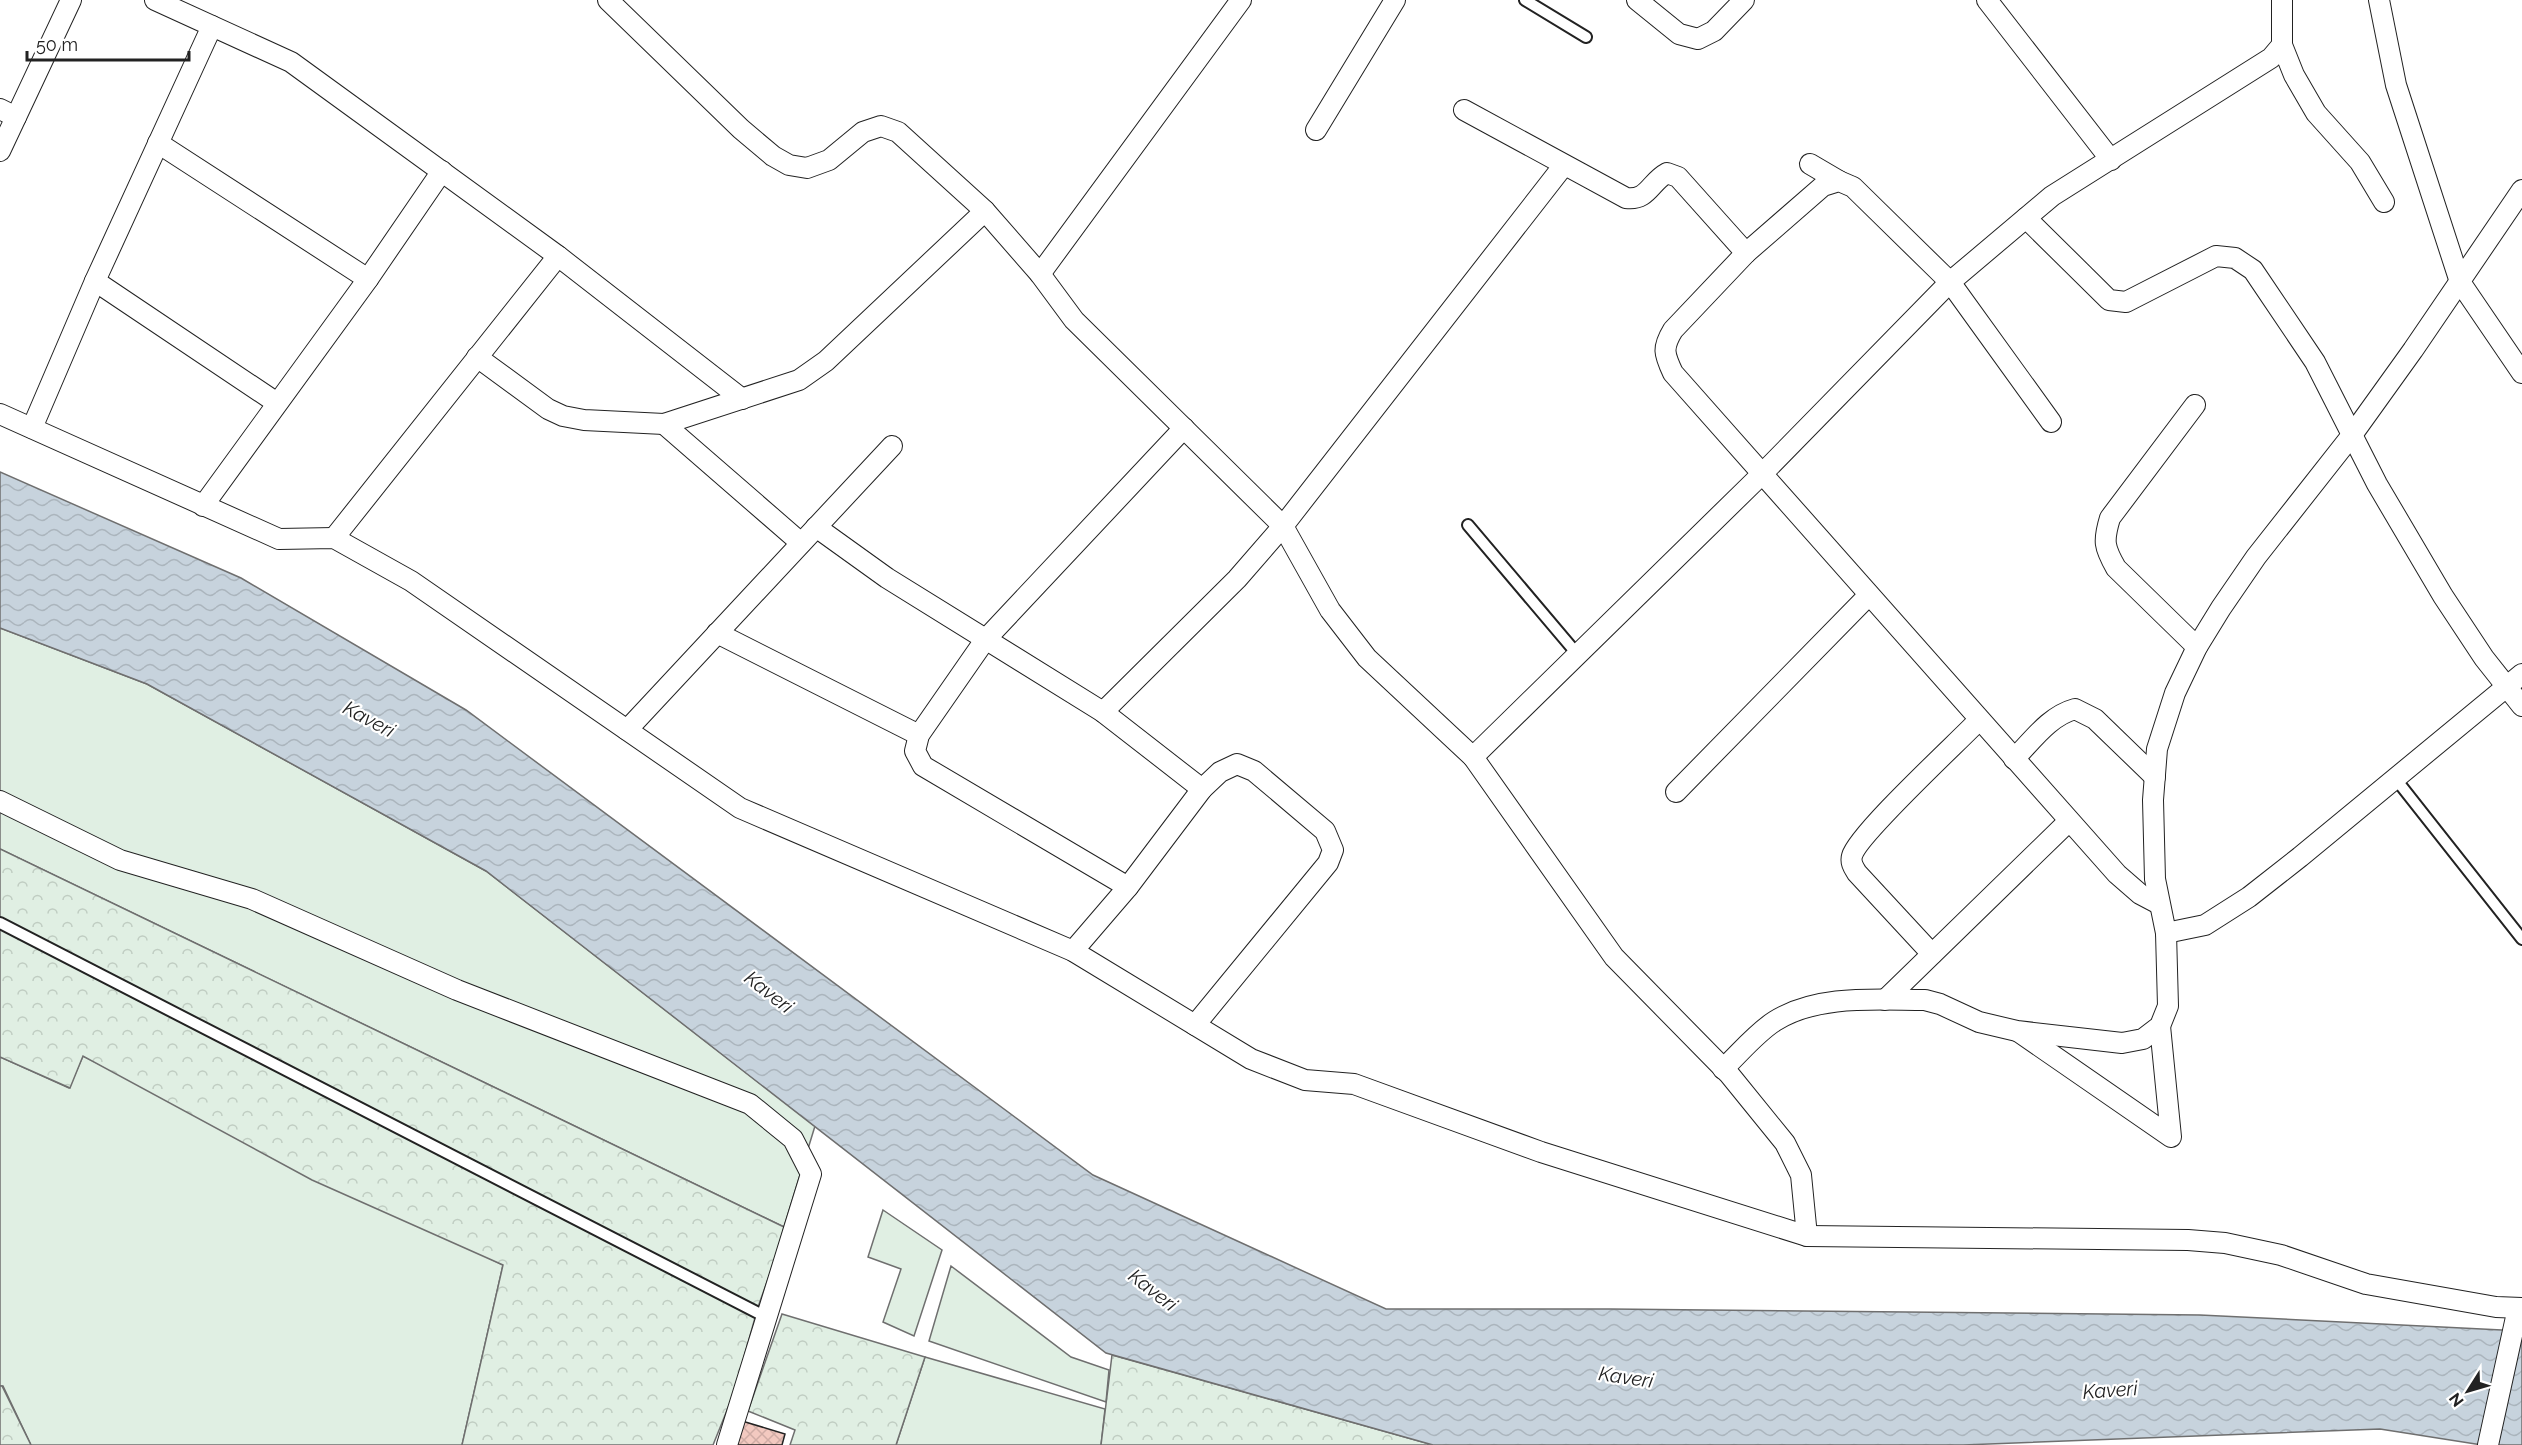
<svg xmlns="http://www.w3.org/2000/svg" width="2522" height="1445" font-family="Raleway,sans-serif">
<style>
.green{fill:#e0efe3;stroke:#6f6f6f;stroke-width:1.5}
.forest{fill:url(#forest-crowns);stroke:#6f6f6f;stroke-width:1.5}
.water{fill:url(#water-waves);stroke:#6f6f6f;stroke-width:1.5}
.building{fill:url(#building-cross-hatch);stroke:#222;stroke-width:1.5}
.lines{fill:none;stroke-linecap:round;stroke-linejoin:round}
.service-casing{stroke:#222;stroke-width:14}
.minor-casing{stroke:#222;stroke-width:22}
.service{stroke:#fff;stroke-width:10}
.minor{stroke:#fff;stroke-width:20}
.labels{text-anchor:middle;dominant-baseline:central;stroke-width:4.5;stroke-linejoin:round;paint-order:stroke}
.water-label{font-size:20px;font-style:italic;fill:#222;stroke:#fff}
</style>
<defs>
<pattern id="forest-crowns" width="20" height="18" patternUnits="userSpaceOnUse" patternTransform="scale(1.5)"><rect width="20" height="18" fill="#e0efe3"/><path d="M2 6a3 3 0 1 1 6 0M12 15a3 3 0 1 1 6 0" fill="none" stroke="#c0cdc2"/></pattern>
<pattern id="water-waves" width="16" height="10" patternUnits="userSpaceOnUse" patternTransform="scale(1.5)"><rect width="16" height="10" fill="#c7d3dd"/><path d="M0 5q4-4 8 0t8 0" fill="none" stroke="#abb5bd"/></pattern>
<pattern id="building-cross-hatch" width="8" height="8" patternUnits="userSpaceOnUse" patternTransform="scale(1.5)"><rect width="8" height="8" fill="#f3c9c0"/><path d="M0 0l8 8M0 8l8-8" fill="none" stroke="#d0aca5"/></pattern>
</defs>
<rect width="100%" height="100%" fill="#fff"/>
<!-- green -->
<g class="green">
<path d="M0 628 147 684 486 871 815 1126 784 1227 0 849Z"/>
<path d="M83 1056 503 1265 462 1445H31L3 1386H0V1057L69 1088Z"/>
<path d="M883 1210 942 1250 914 1336 883 1322 901 1269 868 1257Z"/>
<path d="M951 1266 1071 1357 1109 1370 1106 1402 929 1341Z"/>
<path d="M925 1357 1105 1409 1101 1445H896Z"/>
</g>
<!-- forest -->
<g class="forest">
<path d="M0 849 784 1227 777 1254 758 1307 734 1393 713 1445H462L503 1265 312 1180 83 1056 70 1088 0 1057Z"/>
<path d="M782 1314 925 1357 896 1445H790L795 1430 748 1411Z"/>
<path d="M1112 1355 1433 1445H1101Z"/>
<path d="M0 1386H2L31 1445H0Z"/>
</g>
<!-- water -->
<path class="water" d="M0 472 241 578 466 710 1093 1175 1386 1309H1610L2200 1315 2522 1331V1445H2482L2380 1429 1963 1445H1433L1106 1353 486 871 147 684 0 628Z"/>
<!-- building -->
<path class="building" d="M742 1421 785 1434 782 1445H734Z"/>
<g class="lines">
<!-- service casing -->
<g class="service-casing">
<g id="service">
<path d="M1525 0 1586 37"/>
<path d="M1468 525 1578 655"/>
<path d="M2395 778 2522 939"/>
<path d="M0 923 766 1317"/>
</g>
</g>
<!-- minor casing -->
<g class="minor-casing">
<g id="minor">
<path d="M155 0 291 62 558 256 742 399"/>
<path d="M608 0 741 129 773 156 789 165 807 168 829 160 863 132 881 126 898 132 985 211 1040 274 1074 320 1283 526 1330 610 1367 658 1473 757 1762 474 1950 282 2052 196 2271 58 2282 45V0"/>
<path d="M1637 0 1679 34 1698 39 1714 31 1744 0"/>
<path d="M1987 0 2111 160"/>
<path d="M2379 0 2396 85 2460 282 2522 373"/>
<path d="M212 26 95 281 277 403"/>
<path d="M2282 45 2294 75 2316 113 2360 162 2384 202"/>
<path d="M0 109 16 117"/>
<path d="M1464 110 1626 198C1648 201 1650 182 1667 173L1678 177 1746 253"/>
<path d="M1316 130 1395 0"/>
<path d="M158 143 368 279 442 171"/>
<path d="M0 151 71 0"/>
<path d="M1810 164 1839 181"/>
<path d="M2026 218 2109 300 2126 302 2216 256 2235 258 2253 270 2315 362 2377 484 2443 596 2484 658 2522 706"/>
<path d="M1040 274 1241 0"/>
<path d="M477 357 548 409 563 416 584 420 664 424 799 380 826 361 985 211"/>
<path d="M2195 405 2110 518C2103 541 2104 547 2116 568L2197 647"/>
<path d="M0 414 279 539 334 538 411 581 740 808 1073 951 1251 1059 1305 1080 1354 1084 1541 1152 1807 1236 1801 1175 1785 1143 1729 1074 1614 957 1473 757"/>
<path d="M2051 422 1950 282 1853 187 1839 181 1823 186 1746 253 1673 330C1662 348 1664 354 1673 373L2117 874 2140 894 2159 904"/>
<path d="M664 424 801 543"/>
<path d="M32 428 95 281"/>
<path d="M203 506 368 279"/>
<path d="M816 527 887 578 1103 712 1202 789"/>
<path d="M334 538 558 256"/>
<path d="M717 633 919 735"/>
<path d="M1103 712 1237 579 1283 526 1564 165"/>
<path d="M627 730 892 446"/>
<path d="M2014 759C2032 741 2049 716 2075 709L2095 719 2155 777"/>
<path d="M1676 792 1869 595"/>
<path d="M0 801 120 860 252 899 457 990 750 1104 793 1139 811 1174 727 1445"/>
<path d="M1128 887 923 766 915 751 919 735 985 640 1184 428"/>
<path d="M2166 933 2205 925 2249 897 2300 857 2522 674"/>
<path d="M1073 951 1128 887 1202 789 1220 772 1237 764 1254 771 1325 831 1333 850 1328 863 1195 1025"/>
<path d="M1932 954 1857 873C1854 868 1850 863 1852 856 1857 835 1958 742 1979 720"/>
<path d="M1885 1000 2069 821"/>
<path d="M2019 1032 2171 1137 2160 1026"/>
<path d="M1723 1069C1740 1053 1756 1033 1775 1021 1818 994 1877 1000 1925 1000L1940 1004 1979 1022 2017 1031 2122 1043 2143 1039 2160 1026 2168 1006 2166 933 2155 879 2153 800 2157 749 2175 693 2197 647 2221 608 2256 557 2352 435 2413 350 2522 190"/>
<path d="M1807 1236 2188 1240 2225 1243 2281 1255 2366 1284 2496 1307 2522 1308"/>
<path d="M2488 1445 2518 1308"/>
</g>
</g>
<!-- service -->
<use href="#service" class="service"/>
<!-- minor -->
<use href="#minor" class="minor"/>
</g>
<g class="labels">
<!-- water labels -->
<g class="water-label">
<text transform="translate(369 719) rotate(28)">Kaveri</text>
<text transform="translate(769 992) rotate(38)">Kaveri</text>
<text transform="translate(1153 1290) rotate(38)">Kaveri</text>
<text transform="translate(1626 1377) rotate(8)">Kaveri</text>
<text transform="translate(2110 1390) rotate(-4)">Kaveri</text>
</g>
</g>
<!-- north arrow -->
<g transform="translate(2468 1391) rotate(233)" stroke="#ffffff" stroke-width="4.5" paint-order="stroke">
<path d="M0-4.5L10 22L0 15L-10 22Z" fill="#222222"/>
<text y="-9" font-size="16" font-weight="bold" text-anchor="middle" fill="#222222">N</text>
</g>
<!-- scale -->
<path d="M27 51v9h162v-9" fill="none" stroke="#222222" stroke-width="3"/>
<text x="36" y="51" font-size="18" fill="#222222" stroke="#ffffff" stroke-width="4.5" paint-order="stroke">50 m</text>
</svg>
